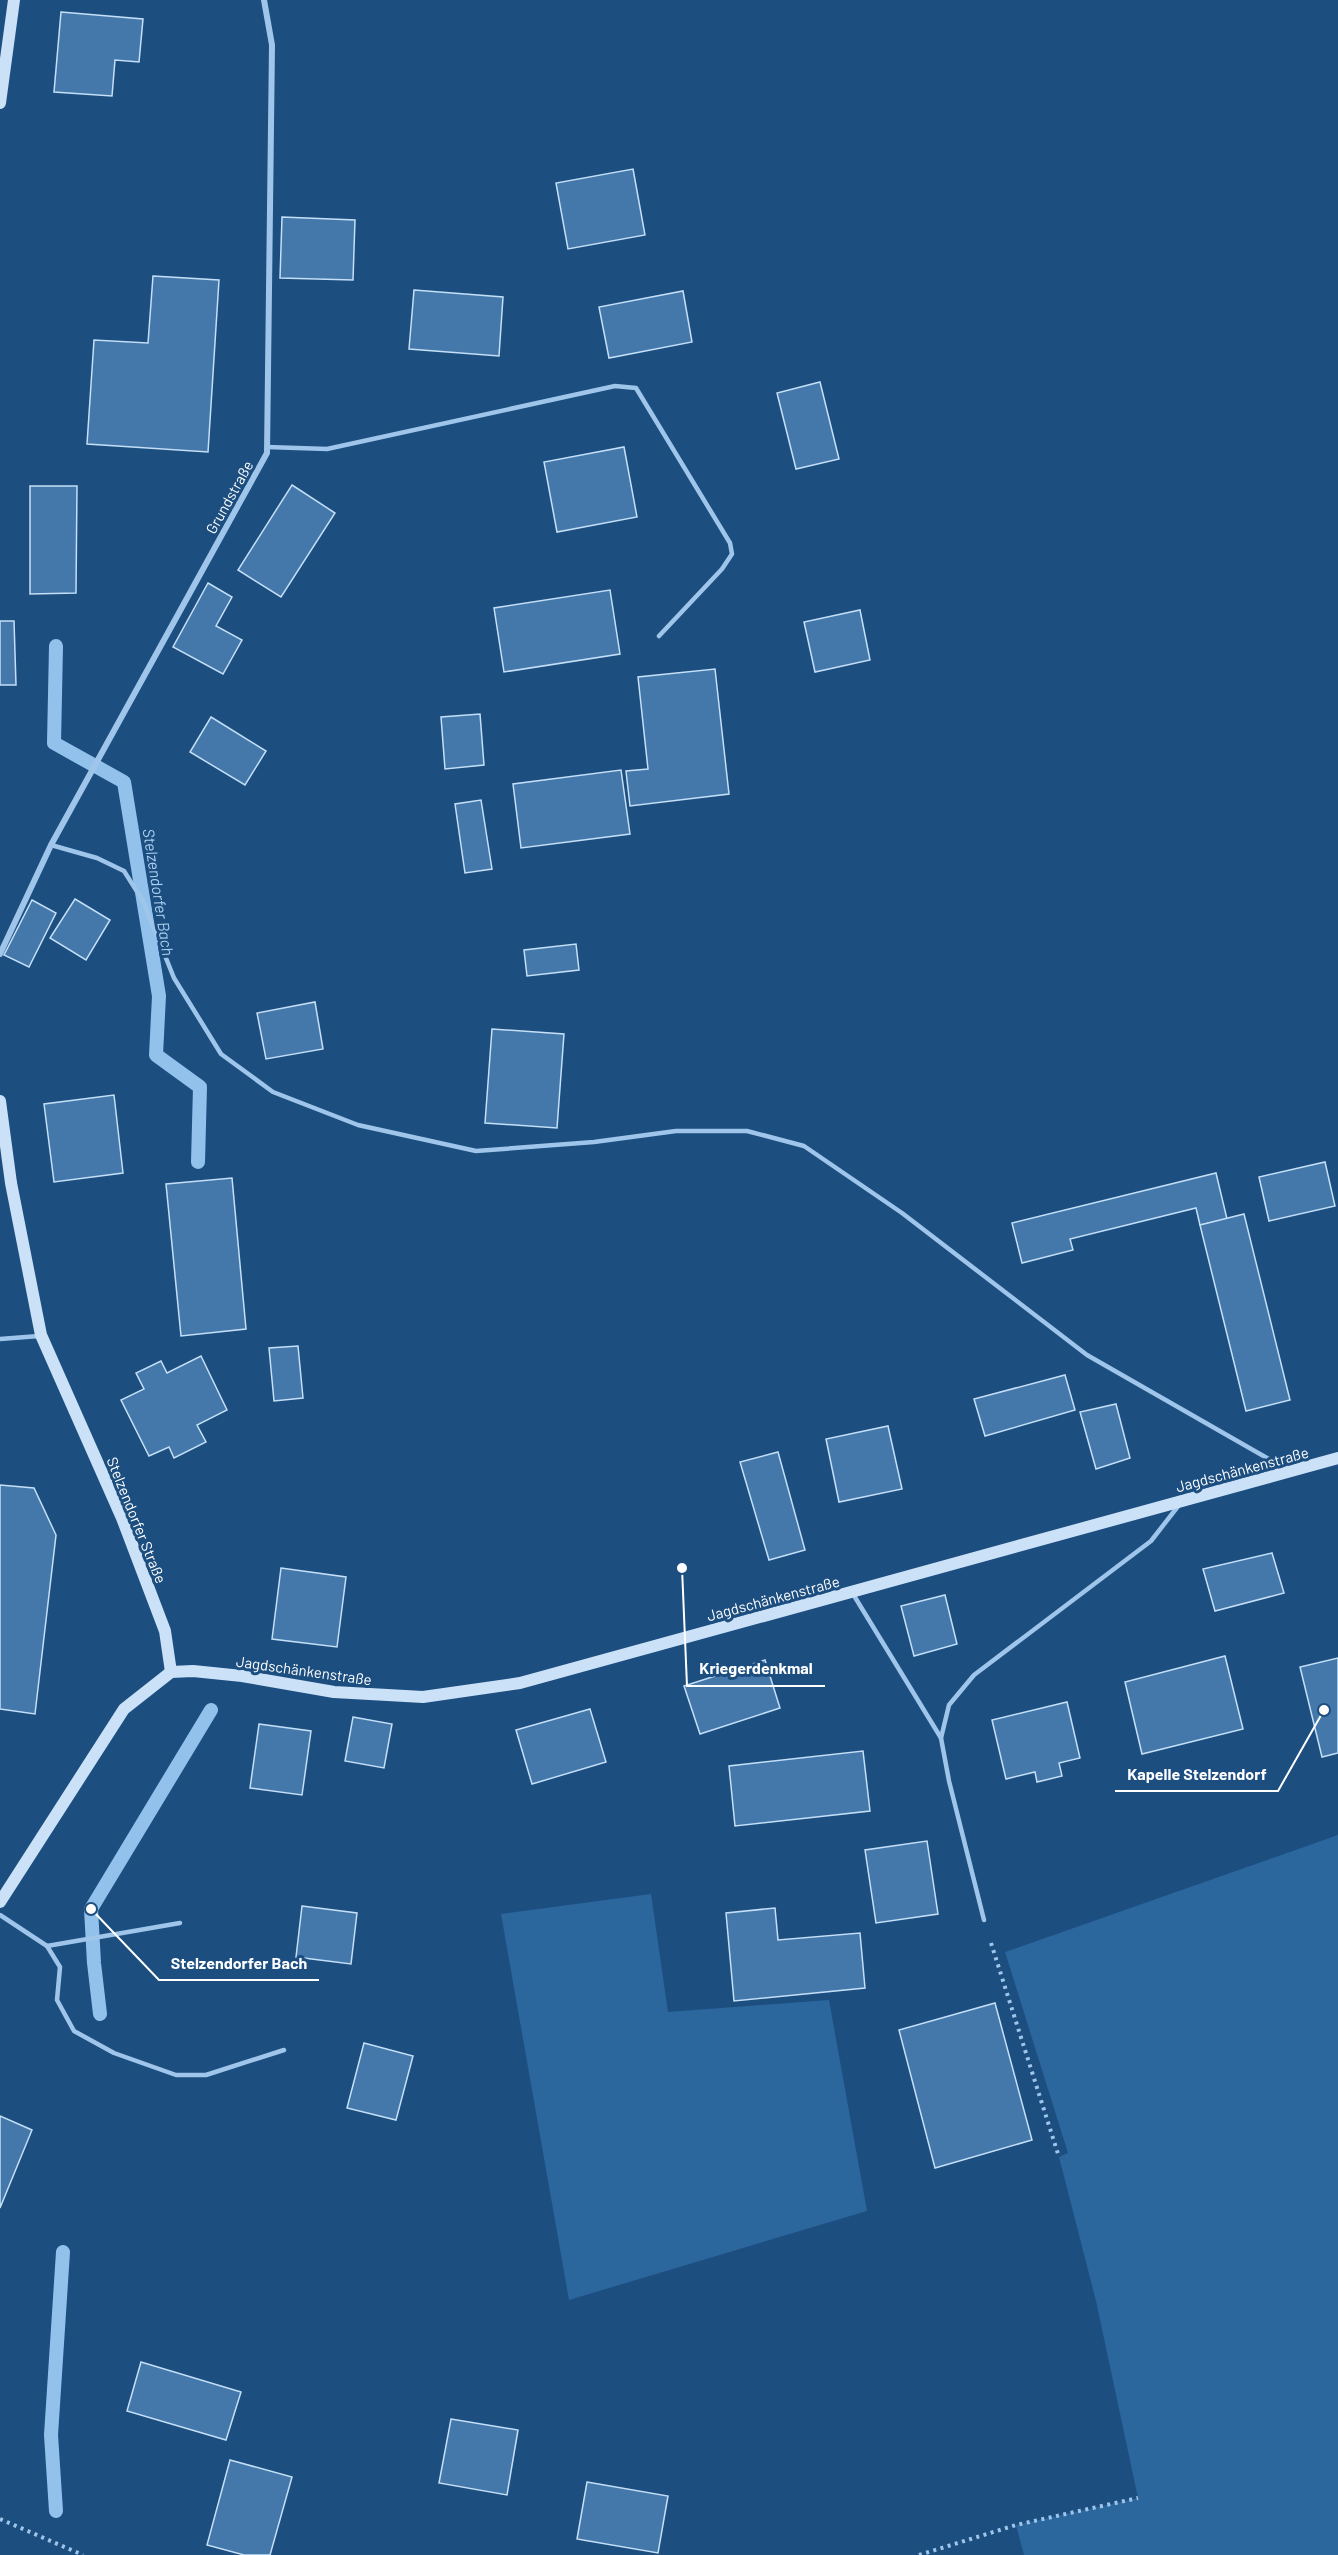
<svg xmlns="http://www.w3.org/2000/svg" width="1338" height="2555" font-family="Barlow,sans-serif">
<style>
.green{fill:#2b669d}
.lines{fill:none;stroke-linecap:round;stroke-linejoin:round}
.stream{stroke:#92c2ec;stroke-width:14}
.building{fill:#4478aa;stroke:#c4dff7;stroke-width:1.5}
.path{stroke:#9fc6ea;stroke-width:4;stroke-dasharray:3 4.5;stroke-linecap:butt}
.lane{stroke:#9fc6ea;stroke-width:4.5}
.street{stroke:#9fc6ea;stroke-width:6}
.secondary{stroke:#cbe1f7;stroke-width:12}
.labels{text-anchor:middle;dominant-baseline:central;stroke-width:6;stroke-linejoin:round;paint-order:stroke}
.street-label{font-size:15px;fill:#fff;stroke:#1c4e80}
.water-label{font-size:16px;font-style:italic;fill:#abd0f1;stroke:#1c4e80}
.leader{fill:none;stroke:#fff;stroke-width:2}
.callout-dot{fill:#fff;stroke:#1c4e80;stroke-width:2}
.callout-label{font-size:16px;text-anchor:middle;font-weight:bold;fill:#fff;stroke:#1c4e80;stroke-width:6;stroke-linejoin:round;paint-order:stroke}
</style>
<rect width="100%" height="100%" fill="#1c4e80"/>
<!-- green -->
<g class="green">
<path d="M1338 1835V2555H1024L1016 2525 1138 2498 1096 2301 1059 2157 1068 2153 1005 1952Z"/>
<path d="M651 1894 668 2012 829 2000 867 2211 569 2300 501 1914Z"/>
</g>
<g class="lines">
<!-- stream -->
<g class="stream">
<path d="M56 646 54 743 124 782 159 996 156 1055 200 1087 198 1162"/>
<path d="M100 2014 94 1963 91 1909 211 1710"/>
<path d="M56 2511 51 2435 63 2252"/>
</g>
</g>
<!-- building -->
<g class="building">
<path d="M61 12 143 19 139 62 115 60 112 96 54 92Z"/>
<path d="M633 169 645 235 568 249 556 183Z"/>
<path d="M282 217 355 220 353 280 280 278Z"/>
<path d="M153 276 219 280 208 452 87 444 94 340 148 343Z"/>
<path d="M414 290 503 297 499 356 409 349Z"/>
<path d="M683 291 692 342 609 358 599 307Z"/>
<path d="M820 382 839 459 796 469 777 393Z"/>
<path d="M624 447 637 517 557 532 544 462Z"/>
<path d="M292 485 335 513 281 597 238 570Z"/>
<path d="M30 486H77L76 593 30 594Z"/>
<path d="M208 583 232 597 216 626 242 640 223 674 173 647Z"/>
<path d="M610 590 620 654 504 672 494 608Z"/>
<path d="M860 610 870 660 815 672 804 622Z"/>
<path d="M0 621H14L16 685H0Z"/>
<path d="M715 669 729 794 630 806 626 771 648 769 638 677Z"/>
<path d="M480 714 484 765 445 769 441 717Z"/>
<path d="M211 717 266 751 245 785 190 752Z"/>
<path d="M621 770 630 834 521 848 513 784Z"/>
<path d="M481 800 492 869 465 873 455 804Z"/>
<path d="M75 899 110 920 86 960 50 938Z"/>
<path d="M32 900 56 913 29 967 4 955Z"/>
<path d="M576 944 579 970 527 976 524 950Z"/>
<path d="M315 1002 323 1049 266 1059 257 1013Z"/>
<path d="M492 1029 564 1034 557 1128 485 1123Z"/>
<path d="M114 1095 123 1173 54 1182 44 1104Z"/>
<path d="M1325 1162 1335 1206 1269 1221 1259 1177Z"/>
<path d="M1216 1173 1227 1219 1200 1225 1196 1208 1070 1239 1073 1250 1022 1263 1012 1223Z"/>
<path d="M232 1178 246 1329 181 1336 166 1184Z"/>
<path d="M1244 1214 1290 1400 1246 1411 1200 1225Z"/>
<path d="M298 1346 303 1398 274 1401 269 1348Z"/>
<path d="M201 1356 227 1410 197 1425 206 1442 174 1458 169 1447 149 1456 121 1400 144 1389 136 1373 161 1361 167 1373Z"/>
<path d="M1065 1375 1075 1410 985 1436 974 1399Z"/>
<path d="M1116 1404 1130 1458 1096 1469 1080 1412Z"/>
<path d="M888 1426 902 1489 839 1502 826 1439Z"/>
<path d="M778 1452 805 1550 769 1560 740 1462Z"/>
<path d="M0 1485 34 1488 56 1535 35 1714 0 1709Z"/>
<path d="M1272 1553 1284 1593 1215 1611 1203 1569Z"/>
<path d="M281 1568 346 1577 337 1647 272 1639Z"/>
<path d="M945 1595 957 1644 914 1656 901 1606Z"/>
<path d="M1225 1656 1243 1729 1142 1754 1125 1682Z"/>
<path d="M1338 1658V1753L1322 1757 1300 1667Z"/>
<path d="M765 1660 780 1708 700 1734 684 1686Z"/>
<path d="M1067 1702 1080 1758 1059 1763 1062 1776 1037 1782 1035 1772 1006 1779 992 1720Z"/>
<path d="M590 1709 606 1762 532 1784 516 1730Z"/>
<path d="M353 1717 392 1724 384 1768 345 1761Z"/>
<path d="M259 1724 311 1731 302 1795 250 1788Z"/>
<path d="M863 1751 870 1811 735 1826 729 1766Z"/>
<path d="M927 1841 938 1914 876 1923 865 1850Z"/>
<path d="M302 1906 357 1913 351 1964 296 1957Z"/>
<path d="M775 1908 778 1940 860 1933 865 1988 734 2001 726 1913Z"/>
<path d="M995 2003 1032 2140 935 2168 899 2030Z"/>
<path d="M364 2043 413 2056 396 2120 347 2108Z"/>
<path d="M0 2116 32 2130 0 2208Z"/>
<path d="M141 2362 241 2392 226 2440 127 2411Z"/>
<path d="M451 2419 518 2430 507 2495 439 2483Z"/>
<path d="M230 2460 292 2477 270 2555H244L207 2545Z"/>
<path d="M587 2482 668 2496 658 2553 577 2539Z"/>
</g>
<g class="lines">
<!-- path -->
<g class="path">
<path d="M991 1943 1059 2157"/>
<path d="M0 2519 83 2555"/>
<path d="M919 2555 1016 2525 1138 2498"/>
</g>
<!-- lane -->
<g class="lane">
<path d="M267 447 327 449 615 386 636 388 730 543 732 554 722 569 659 636"/>
<path d="M51 845 97 858 124 871 143 901 174 978 221 1054 273 1092 358 1125 476 1151 594 1142 676 1131H747L804 1146 902 1213 1087 1355 1288 1470"/>
<path d="M0 1339 39 1336"/>
<path d="M853 1594 941 1738"/>
<path d="M0 1915 47 1946 60 1967 57 2000 74 2031 114 2053 176 2075H206L284 2050"/>
<path d="M984 1920 949 1781 941 1738 949 1705 974 1675 1151 1541 1179 1505"/>
<path d="M47 1946 180 1923"/>
</g>
<!-- street -->
<path class="street" d="M0 954 51 845 267 453 272 45 264 0"/>
<!-- secondary -->
<g class="secondary">
<path d="M0 103 14 0"/>
<path d="M0 1101 11 1183 41 1335 122 1518 165 1631 171 1672"/>
<path d="M171 1672 193 1671 242 1676 334 1692 423 1697 520 1683 1338 1458"/>
<path d="M0 1902 124 1709 171 1672"/>
</g>
</g>
<g class="labels">
<!-- street labels -->
<g class="street-label">
<text transform="translate(229 497) rotate(-61)">Grundstraße</text>
<text transform="translate(1242 1469) rotate(-15)">Jagdschänkenstraße</text>
<text transform="translate(137 1520) rotate(68)">Stelzendorfer Straße</text>
<text transform="translate(773 1598) rotate(-15)">Jagdschänkenstraße</text>
<text transform="translate(304 1670) rotate(8)">Jagdschänkenstraße</text>
</g>
<!-- water labels -->
<g class="water-label">
<text transform="translate(159 892) rotate(81)">Stelzendorfer Bach</text>
</g>
</g>
<!-- callouts -->
<path class="leader" d="M682 1568L687 1686H825M1324 1710L1278 1791H1115M91 1909L159 1980H319"/>
<g class="callout-dot">
<circle cx="682" cy="1568" r="6"/>
<circle cx="1324" cy="1710" r="6"/>
<circle cx="91" cy="1909" r="6"/>
</g>
<g class="callout-label">
<text x="756" y="1674">Kriegerdenkmal</text>
<text x="1197" y="1780">Kapelle Stelzendorf</text>
<text x="239" y="1969">Stelzendorfer Bach</text>
</g>
</svg>
